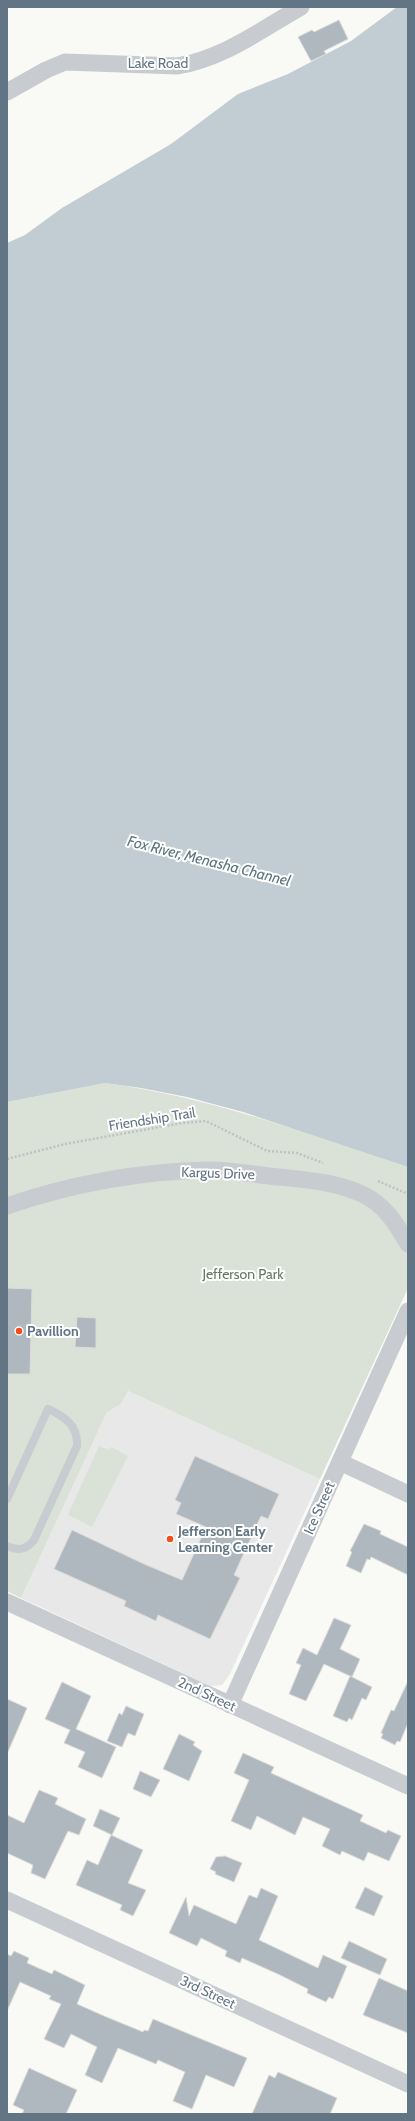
<svg xmlns="http://www.w3.org/2000/svg" width="415" height="2121" font-family="Cabin,sans-serif">
<style>
.built{fill:#e7e8e7}
.green{fill:#dae1d6}
.water{fill:#c1cdd2}
.building{fill:#afb8be;stroke:#dbdbd8}
.lines{fill:none;stroke-linecap:round;stroke-linejoin:round}
.path{stroke:#bfc2c4;stroke-width:2.5;stroke-dasharray:2 2;stroke-linecap:butt}
.service{stroke:#c8ccd0;stroke-width:8}
.minor{stroke:#c8ccd0;stroke-width:17}
.poi-dot{fill:#f44c1b;stroke:#fff;stroke-width:1.5}
.labels{text-anchor:middle;dominant-baseline:central;stroke-width:4;stroke-linejoin:round;paint-order:stroke}
.street-label{font-size:14px;fill:#617584;stroke:#fff}
.park-label{font-size:14px;fill:#667a60;stroke:#fff}
.poi-label{font-size:14px;font-weight:bold;fill:#617584;stroke:#fff;text-anchor:start}
.water-label{font-size:15px;font-style:italic;fill:#5c757e;stroke:#fff}
</style>
<rect width="100%" height="100%" fill="#f9f9f6"/>
<!-- built -->
<path class="built" d="M128 1391 320 1479 230 1674 222 1685 211 1686 21 1598 107 1412 121 1404Z"/>
<!-- green -->
<g class="green">
<path d="M105 1083C210 1097 308 1134 408 1167V1288L320 1479 128 1391 121 1404 107 1412 21 1598 7 1591V1102Z"/>
<path d="M99 1446 109 1450 111 1447 128 1456 92 1527 68 1515Z"/>
</g>
<!-- water -->
<path class="water" d="M397 7H408V1167L243 1112 187 1097 141 1088 105 1083 7 1102V243L25 235 62 208 171 144 238 94 288 74 351 41Z"/>
<!-- building -->
<g class="building">
<path d="M339 20 348 39 324 51 326 54 311 61 298 37 312 30 314 32Z"/>
<path d="M7 1288 32 1289 30 1374H7Z"/>
<path d="M77 1317 96 1318V1348L75 1347Z"/>
<path d="M195 1456 279 1494 268 1519 261 1516 234 1575 240 1578 210 1639 158 1615 156 1621 124 1606 126 1601 54 1569 72 1530 144 1564 182 1580 206 1527 176 1514 181 1503 175 1500Z"/>
<path d="M364 1524 381 1531 380 1534 408 1547V1575L371 1557 370 1560 367 1559 361 1573 346 1566 352 1552 350 1551Z"/>
<path d="M334 1618 351 1625 340 1649 360 1659 352 1677 324 1664 306 1701 289 1694 301 1665 296 1663 303 1648 317 1655Z"/>
<path d="M350 1676 372 1687 366 1700 362 1698 352 1720 349 1718 347 1722 333 1716Z"/>
<path d="M408 1681V1723L400 1742 397 1741 395 1745 381 1738 383 1734 381 1733 391 1710 394 1711Z"/>
<path d="M62 1682 91 1696 76 1729 116 1747 102 1778 78 1767 85 1752 64 1743 70 1730 45 1719Z"/>
<path d="M7 1699 27 1708 7 1754Z"/>
<path d="M126 1706 144 1714 135 1736 128 1733 122 1747 107 1741 119 1713 122 1715Z"/>
<path d="M179 1734 195 1742 193 1745 202 1751 189 1781 163 1769Z"/>
<path d="M243 1753 274 1767 271 1773 363 1815 360 1821 386 1833 388 1830 401 1836 389 1861 368 1852 364 1861 342 1851 340 1855 322 1846 330 1829 303 1817 295 1835 257 1816 251 1830 231 1821 249 1780 234 1773Z"/>
<path d="M140 1771 160 1780 151 1797 133 1789Z"/>
<path d="M39 1790 58 1798 55 1804 86 1819 79 1835 68 1831 45 1879 31 1873 33 1865 7 1853V1815L24 1823Z"/>
<path d="M100 1809 120 1818 112 1835 93 1826Z"/>
<path d="M111 1835 143 1850 128 1883 146 1890 133 1916 120 1910 122 1905 76 1885 87 1860 98 1865Z"/>
<path d="M225 1856 242 1863 234 1882 215 1874 216 1872 210 1869 216 1857Z"/>
<path d="M365 1887 383 1896 374 1916 355 1908Z"/>
<path d="M261 1888 278 1896 259 1940 318 1968 323 1955 347 1966 333 1999 329 1997 326 2002 307 1993 308 1989 280 1975 242 1958 240 1963 225 1956 227 1951 201 1938 197 1946 169 1933 186 1897 189 1916 194 1905 236 1924 249 1895 257 1898Z"/>
<path d="M349 1941 387 1959 380 1975 341 1958Z"/>
<path d="M14 1951 29 1958 27 1963 52 1974 54 1970 85 1985 77 2004 104 2016 143 2032 144 2030 148 2031 153 2019 247 2058 234 2087 206 2075 192 2109 173 2101 185 2072 158 2060 156 2064 118 2048 102 2083 85 2075 97 2047 71 2034 64 2048 44 2039 61 2004 49 1999 51 1996 20 1982 7 2011V1954L11 1956Z"/>
<path d="M379 1978 408 1991V2033L363 2015Z"/>
<path d="M29 2068 77 2090 66 2114H22L24 2110 13 2105Z"/>
<path d="M278 2072 337 2098 330 2114H252L269 2075 275 2078Z"/>
</g>
<g class="lines">
<!-- path -->
<g class="path">
<path d="M7 1159 65 1144 182 1123 206 1121 267 1151 297 1153 323 1163"/>
<path d="M378 1181 408 1194"/>
</g>
<!-- service -->
<path class="service" d="M7 1499 48 1409C66 1417 78 1426 77 1446L34 1540C26 1550 19 1551 7 1546"/>
<!-- minor -->
<g class="minor">
<path d="M7 92 46 70 65 62 177 66C223 59 262 29 301 7"/>
<path d="M7 1206C70 1184 142 1171 209 1170 232 1170 256 1175 279 1177 307 1180 338 1182 364 1195 385 1205 397 1225 408 1244"/>
<path d="M340 1462 408 1494"/>
<path d="M7 1602 408 1786"/>
<path d="M230 1705 408 1311"/>
<path d="M7 1900 408 2084"/>
</g>
</g>
<!-- markers -->
<g class="poi-dot">
<circle cx="19" cy="1331" r="4"/>
<circle cx="170" cy="1539" r="4"/>
</g>
<g class="labels">
<!-- street labels -->
<g class="street-label">
<text x="158" y="63">Lake Road</text>
<text transform="translate(152 1119) rotate(-9)">Friendship Trail</text>
<text transform="translate(218 1173) rotate(2)">Kargus Drive</text>
<text transform="translate(319 1508) rotate(-66)">Ice Street</text>
<text transform="translate(207 1694) rotate(25)">2nd Street</text>
<text transform="translate(208 1992) rotate(25)">3rd Street</text>
</g>
<!-- park labels -->
<g class="park-label">
<text x="243" y="1274">Jefferson Park</text>
</g>
<!-- poi labels -->
<g class="poi-label">
<text x="27" y="1331">Pavillion</text>
<text x="178" y="1531">Jefferson Early<tspan x="178" dy="16">Learning Center</tspan></text>
</g>
<!-- water labels -->
<g class="water-label">
<text transform="translate(209 861) rotate(14)">Fox River, Menasha Channel</text>
</g>
</g>
<!-- border -->
<rect width="415" height="2121" fill="none" stroke="#617584" stroke-width="16"/>
</svg>
